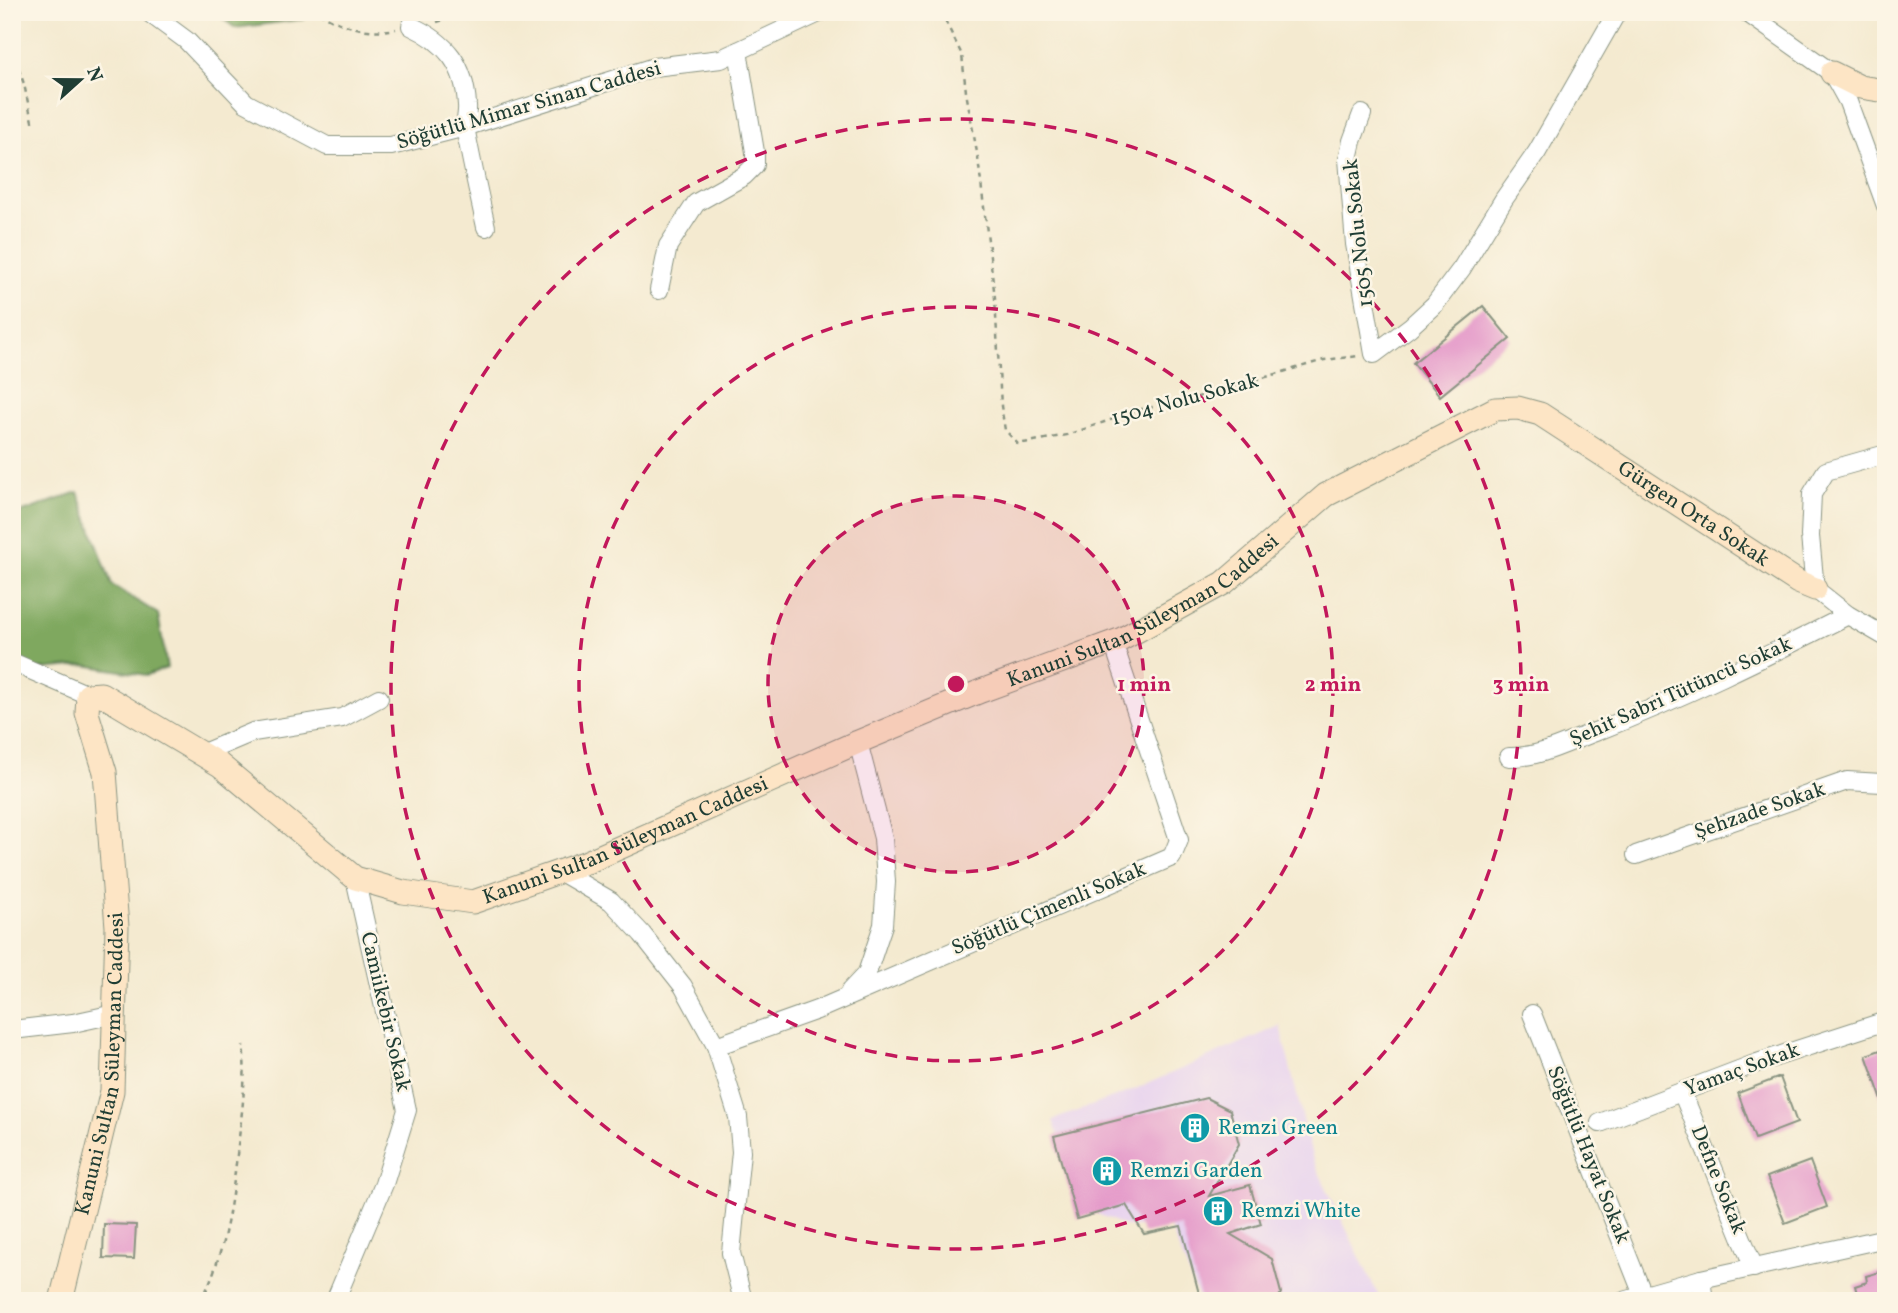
<svg xmlns="http://www.w3.org/2000/svg" width="1898" height="1313" font-family="Vollkorn,serif">
<style>
.built{fill:#e7d2ef}
.forest{fill:#7fa85f;stroke:#4f724a;stroke-width:2}
.building{fill:#e59cca}
.lines{fill:none;stroke-linecap:round;stroke-linejoin:round}
.street-casing{stroke:#8a9482;stroke-width:20}
.secondary-casing{stroke:#8a9482;stroke-width:25}
.path{stroke:#8a9482;stroke-width:2.5;stroke-dasharray:5 5;stroke-linecap:butt}
.street{stroke:#fff;stroke-width:18}
.secondary{stroke:#fde5c5;stroke-width:23}
.ring{fill:none;stroke:#c2185b;stroke-width:3.5;stroke-dasharray:12 9}
.labels{text-anchor:middle;dominant-baseline:central;stroke-width:5;stroke-linejoin:round;paint-order:stroke}
.street-label{font-size:21px;fill:#1f3d34;stroke:#fcf5e5}
.culture-label{font-size:21px;fill:#0d838f;stroke:#fcf5e5;text-anchor:start}
.centre{fill:#c2185b;stroke:#fcf5e5;stroke-width:3.5}
.ring-label{font-size:21px;text-anchor:middle;font-weight:bold;fill:#c2185b;stroke:#fcf5e5;stroke-width:5;stroke-linejoin:round;paint-order:stroke}
</style>
<rect width="100%" height="100%" fill="#fcf5e5"/>
<filter id="ink" filterUnits="userSpaceOnUse"><feTurbulence type="fractalNoise" baseFrequency=".0143" numOctaves="2"/><feDisplacementMap in="SourceGraphic" scale="14" xChannelSelector="R" yChannelSelector="G"/><feConvolveMatrix kernelMatrix="1 2 1 2 8 2 1 2 1" color-interpolation-filters="sRGB"/></filter>
<filter id="wash" filterUnits="userSpaceOnUse"><feTurbulence type="fractalNoise" baseFrequency=".00686" numOctaves="4" result="noise"/><feDisplacementMap in="SourceGraphic" scale="28" xChannelSelector="R" yChannelSelector="G"/><feGaussianBlur stdDeviation="1.57" result="paint"/><feColorMatrix in="noise" values="0 0 0 0 0 0 0 0 0 0 0 0 0 0 0 0 0 1.4 0 .05"/><feComposite in="paint" operator="in"/></filter>
<g filter="url(#wash)">
<rect width="100%" height="100%" fill="#f4ead0"/>
<!-- built -->
<path class="built" d="M1280 1026 1313 1160 1381 1301H1200L1170 1227H1128L1081 1207 1053 1120 1126 1093Z"/>
<!-- forest -->
<g class="forest">
<path d="M215 12H306L304 19 235 28Z"/>
<path d="M78 492 112 585 158 614 167 668 146 675 84 665 12 672V516Z"/>
</g>
<g id="blocks">
<!-- building -->
<g class="building">
<path d="M1483 306 1510 339 1440 396 1413 363Z"/>
<path d="M1886 1048V1106H1884L1866 1055Z"/>
<path d="M1780 1077 1797 1123 1755 1139 1738 1093Z"/>
<path d="M1206 1098 1230 1110 1239 1144 1209 1196 1250 1185 1261 1224 1230 1234 1272 1259 1281 1293 1277 1301H1201L1181 1226 1144 1234 1126 1205 1077 1219 1054 1136Z"/>
<path d="M1810 1161 1827 1207 1785 1223 1767 1177Z"/>
<path d="M104 1224 136 1225 134 1259 103 1258Z"/>
<path d="M1886 1270V1301H1859L1855 1286 1867 1282 1866 1276Z"/>
</g>
</g>
</g>
<g filter="url(#ink)">
<use href="#blocks" fill-opacity="0" stroke="#8a9482" stroke-width="2"/>
<g class="lines">
<!-- street casing -->
<g class="street-casing">
<g id="street">
<path d="M148 12 186 40 246 103 327 146H391L465 127 654 67 721 59 821 12"/>
<path d="M1746 12 1832 73 1848 102 1886 206"/>
<path d="M411 26C446 42 465 65 467 105 468 114 464 123 466 132 472 164 479 195 486 227"/>
<path d="M1362 114 1352 141 1348 159 1355 244 1374 354 1410 327 1435 304 1462 268 1504 199 1537 152 1617 12"/>
<path d="M659 290 668 246 696 203 744 176 755 165V152L738 51"/>
<path d="M1886 454 1826 471 1812 494 1810 536 1815 589 1848 615 1886 637"/>
<path d="M12 662 88 695"/>
<path d="M201 754 253 732 342 718 379 698"/>
<path d="M1509 757C1539 758 1568 742 1595 732 1682 698 1765 657 1848 615"/>
<path d="M1636 855 1847 781 1882 783 1886 786"/>
<path d="M561 872 611 901 642 934 683 986 716 1046 738 1117 741 1152 731 1253 743 1301"/>
<path d="M850 991 867 973 883 925 886 882 883 838 858 742"/>
<path d="M1532 1014 1643 1295"/>
<path d="M12 1030 73 1023 114 1014"/>
<path d="M716 1046 817 1010 1172 857 1179 840 1113 642"/>
<path d="M1682 1092 1754 1268"/>
<path d="M1600 1123 1757 1063 1886 1021"/>
<path d="M1701 1279 1704 1301"/>
<path d="M335 1301 384 1184 407 1110 355 878"/>
<path d="M1624 1301 1701 1279 1886 1238"/>
</g>
</g>
<!-- secondary casing -->
<g class="secondary-casing">
<g id="secondary">
<path d="M1832 73 1860 87 1886 91"/>
<path id="s1" d="M61 1301 112 1091 117 927 105 772 87 713 88 695 101 694 220 765 355 878 403 892 473 902 587 862 858 742 981 691 1122 639 1224 583 1326 495 1495 409 1518 408 1540 414 1798 582 1815 589"/>
</g>
</g>
<!-- path -->
<g class="path">
<path d="M319 12C341 27 370 34 396 29"/>
<path d="M941 12 962 55 966 92 978 158 995 298 1001 406 1005 430 1018 444 1067 435 1142 409 1184 401 1324 360 1359 356"/>
<path d="M437 22 472 12"/>
<path d="M12 50 24 84 33 126"/>
<path d="M201 1301C226 1253 232 1199 238 1146 242 1111 247 1079 243 1045"/>
</g>
<!-- street -->
<use href="#street" class="street"/>
<!-- secondary -->
<use href="#secondary" class="secondary"/>
</g>
</g>
<!-- distance rings -->
<circle cx="956" cy="684" r="188" fill="#c2185b" fill-opacity=".12"/>
<g class="ring">
<circle cx="956" cy="684" r="188"/>
<circle cx="956" cy="684" r="377"/>
<circle cx="956" cy="684" r="565"/>
</g>
<!-- icons -->
<defs>
<g id="building-disc" transform="scale(1.575)"><circle r="9.5" fill="#0f9aa8" stroke="#fcf5e5"/><path d="M-4-6H4V6H1V3H-1V6H-4ZM-2.5-4.3h1.7v1.8h-1.7ZM.8-4.3h1.7v1.8H.8ZM-2.5-1h1.7V.8h-1.7ZM.8-1h1.7V.8H.8Z" fill="#fff"/></g>
</defs>
<g fill-rule="evenodd">
<use href="#building-disc" x="1195" y="1128"/>
<use href="#building-disc" x="1107" y="1171"/>
<use href="#building-disc" x="1218" y="1211"/>
</g>
<g class="labels">
<!-- street labels -->
<g class="street-label">
<text transform="translate(529 106) rotate(-16)">Söğütlü Mimar Sinan Caddesi</text>
<text transform="translate(1359 233) rotate(-96)">1505 Nolu Sokak</text>
<text transform="translate(1185 400) rotate(-15)">1504 Nolu Sokak</text>
<text stroke="none"><textPath href="#s1" startOffset="2434">Gürgen Orta Sokak</textPath></text>
<text stroke="none"><textPath href="#s1" startOffset="1796">Kanuni Sultan Süleyman Caddesi</textPath></text>
<text transform="translate(1681 692) rotate(-24)">Şehit Sabri Tütüncü Sokak</text>
<text transform="translate(1760 811) rotate(-19)">Şehzade Sokak</text>
<text stroke="none"><textPath href="#s1" startOffset="1228">Kanuni Sultan Süleyman Caddesi</textPath></text>
<text transform="translate(1049 909) rotate(-23)">Söğütlü Çimenli Sokak</text>
<text transform="translate(385 1012) rotate(77)">Camiikebir Sokak</text>
<text stroke="none"><textPath href="#s1" startOffset="242">Kanuni Sultan Süleyman Caddesi</textPath></text>
<text transform="translate(1742 1070) rotate(-20)">Yamaç Sokak</text>
<text transform="translate(1588 1155) rotate(68)">Söğütlü Hayat Sokak</text>
<text transform="translate(1718 1180) rotate(68)">Defne Sokak</text>
</g>
<!-- culture labels -->
<g class="culture-label">
<text x="1218" y="1128">Remzi Green</text>
<text x="1130" y="1171">Remzi Garden</text>
<text x="1241" y="1211">Remzi White</text>
</g>
</g>
<circle cx="956" cy="684" r="10" class="centre"/>
<g class="ring-label">
<text x="1144" y="691">1 min</text>
<text x="1333" y="691">2 min</text>
<text x="1521" y="691">3 min</text>
</g>
<!-- margin -->
<rect width="1898" height="1313" fill="none" stroke="#fcf5e5" stroke-width="42"/>
<!-- north arrow -->
<g transform="translate(80 80) rotate(69)" stroke="#fcf5e5" stroke-width="5" paint-order="stroke">
<path d="M0-5L12 26L0 18L-12 26Z" fill="#1f3d34"/>
<text y="-10" font-size="19" font-weight="bold" text-anchor="middle" fill="#1f3d34">N</text>
</g>
</svg>
